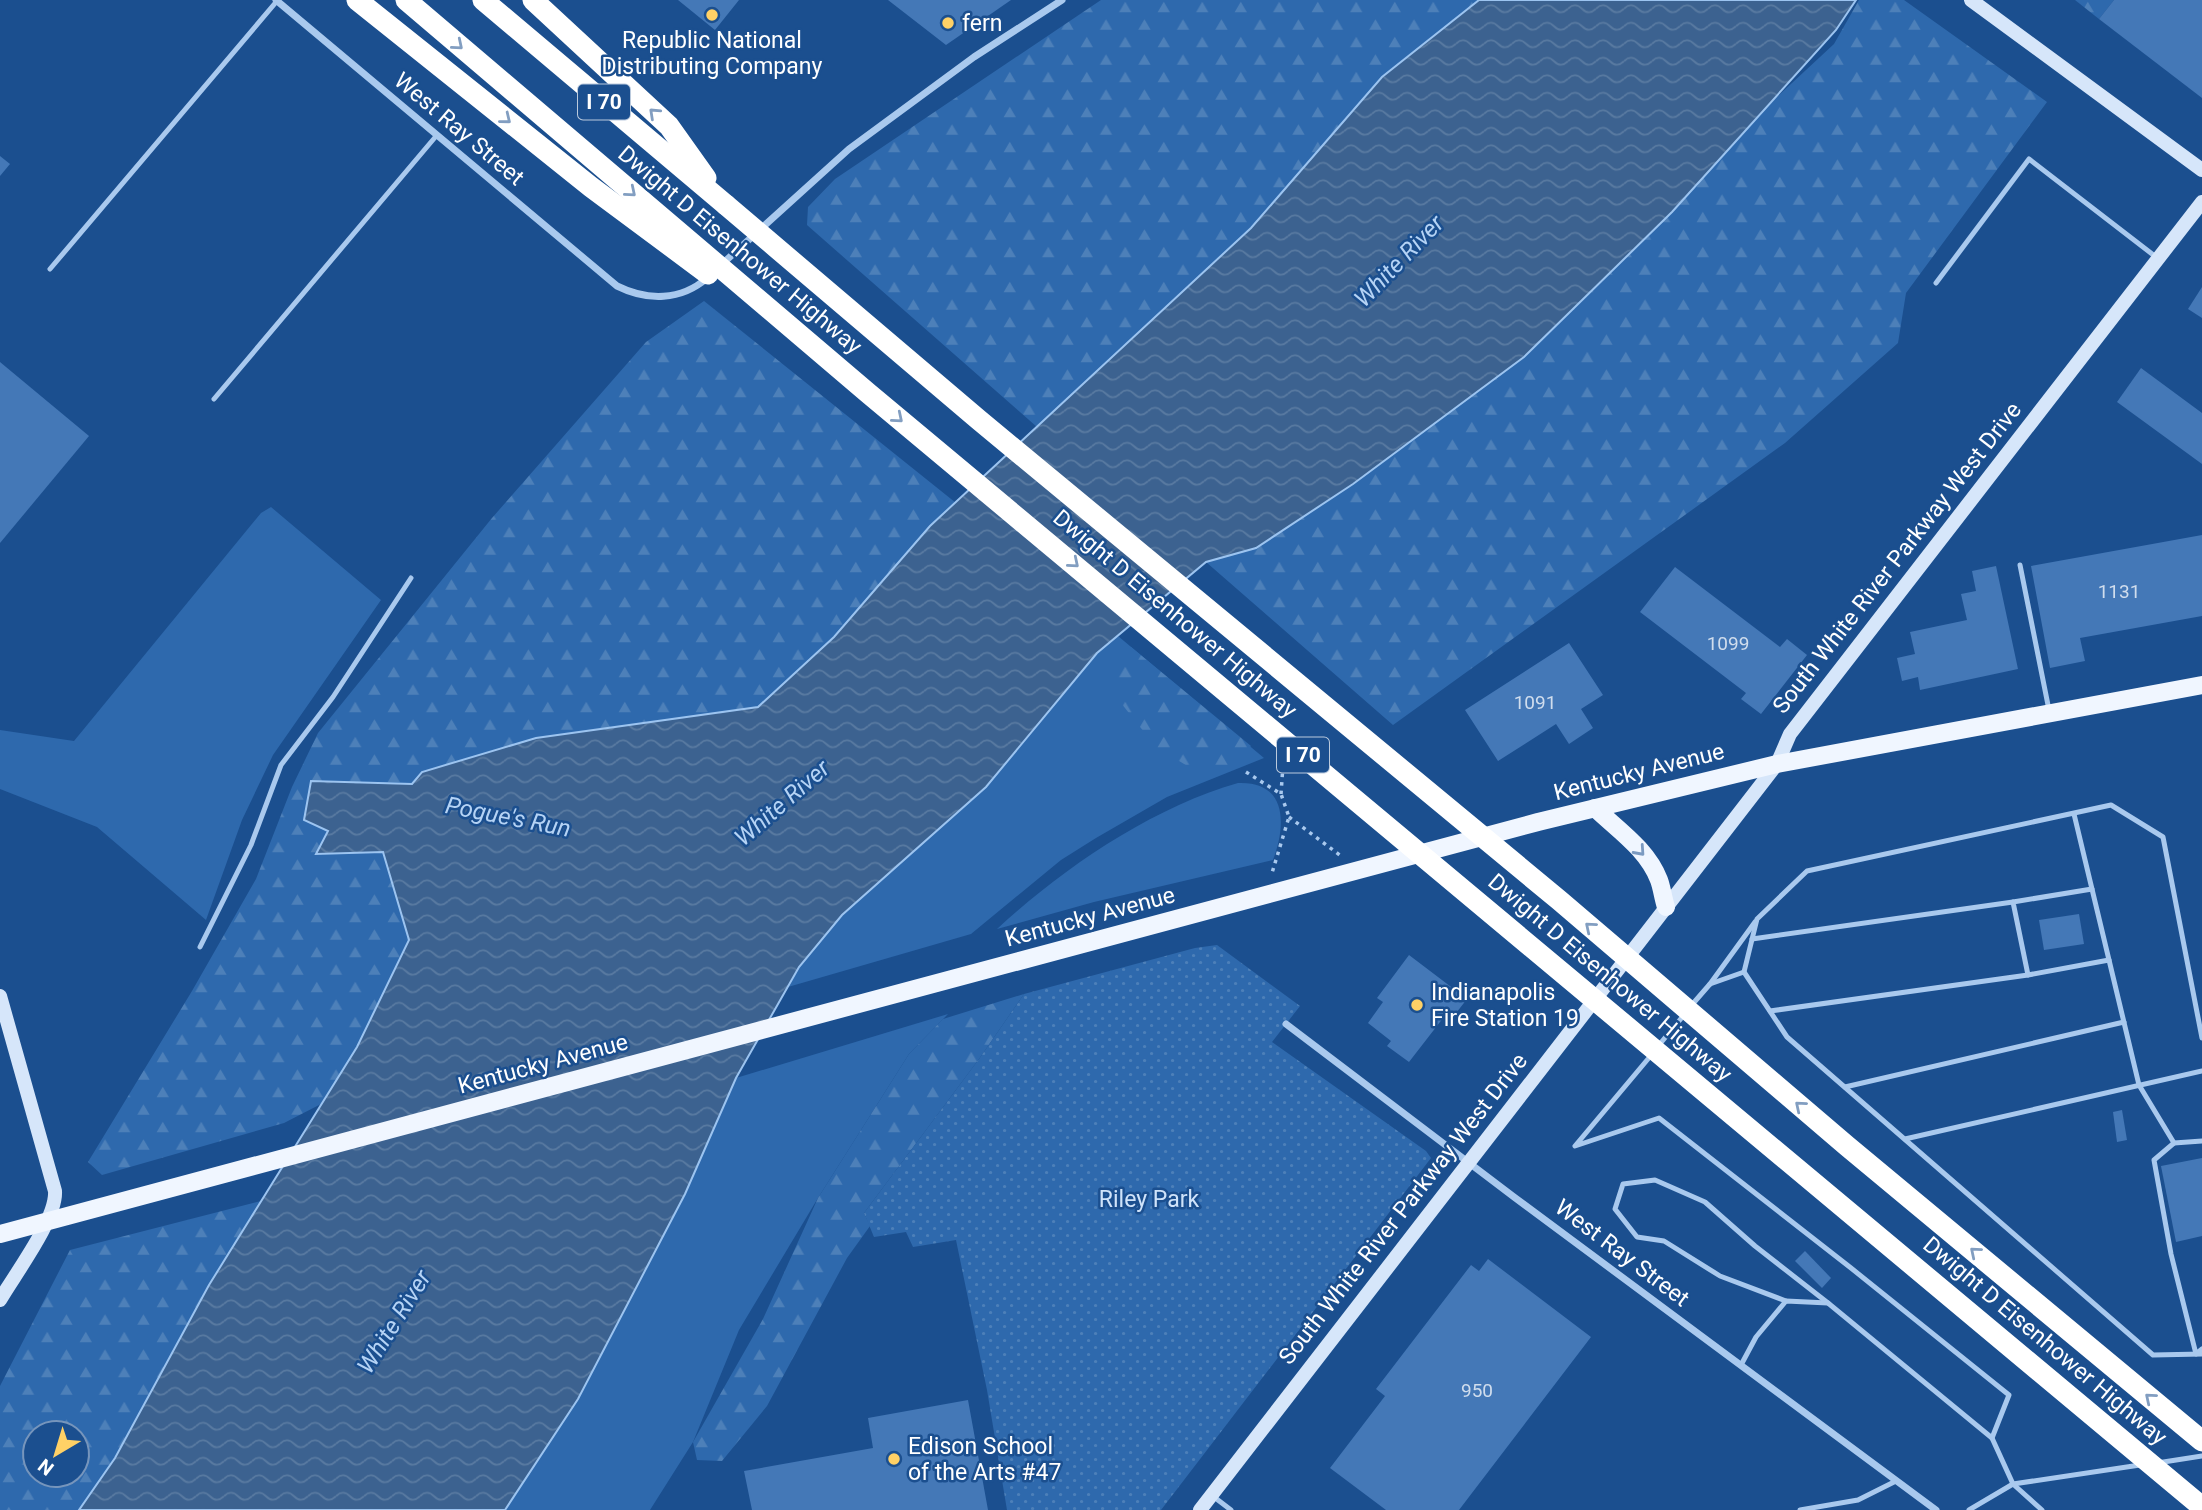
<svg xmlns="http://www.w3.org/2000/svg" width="2202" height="1510" font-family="Roboto,sans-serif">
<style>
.grass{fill:#2e69ad}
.forest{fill:url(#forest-firs);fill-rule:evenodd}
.park{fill:url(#park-dots)}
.water{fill:url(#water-waves);stroke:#9cc4f0;stroke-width:2}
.building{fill:#4478b7}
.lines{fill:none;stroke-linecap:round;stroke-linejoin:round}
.path{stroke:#a9c9ee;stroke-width:3.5;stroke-dasharray:3.5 5;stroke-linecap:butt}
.lane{stroke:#a9c9ee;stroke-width:5}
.street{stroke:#a9c9ee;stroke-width:7}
.secondary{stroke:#d6e6fa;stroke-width:14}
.primary{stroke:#f0f6ff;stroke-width:18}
.highway{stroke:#fff;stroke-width:21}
.highway-bridge{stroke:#fff;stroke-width:21}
.oneway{stroke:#829ec1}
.oneway2{stroke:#7b9ac1}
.poi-dot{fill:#ffd166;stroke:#1b4f8f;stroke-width:2.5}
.labels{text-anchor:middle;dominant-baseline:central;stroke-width:5;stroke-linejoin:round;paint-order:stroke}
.number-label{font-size:19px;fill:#d0dded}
.shield{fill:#1b4f8f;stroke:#bbcadd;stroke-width:2}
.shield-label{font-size:21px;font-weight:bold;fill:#fff}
.poi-label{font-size:23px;fill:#fff;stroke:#1b4f8f;text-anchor:start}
.street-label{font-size:23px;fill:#fff;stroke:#1b4f8f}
.park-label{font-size:23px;fill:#cfe3fa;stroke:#1b4f8f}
.water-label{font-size:24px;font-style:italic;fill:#b5d3f5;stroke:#1b4f8f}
</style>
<defs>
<pattern id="forest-firs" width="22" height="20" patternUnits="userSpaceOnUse" patternTransform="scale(1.75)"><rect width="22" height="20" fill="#2e69ad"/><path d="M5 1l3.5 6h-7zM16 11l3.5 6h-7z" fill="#4d80b9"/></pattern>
<pattern id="park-dots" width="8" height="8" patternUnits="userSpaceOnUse" patternTransform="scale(1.75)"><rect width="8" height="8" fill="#2e69ad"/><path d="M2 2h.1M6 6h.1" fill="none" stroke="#4d80b9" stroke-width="1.8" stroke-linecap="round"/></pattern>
<pattern id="water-waves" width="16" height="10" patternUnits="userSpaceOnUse" patternTransform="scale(1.75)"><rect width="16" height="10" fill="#3c6290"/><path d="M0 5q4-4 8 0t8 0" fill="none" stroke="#597aa1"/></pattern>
</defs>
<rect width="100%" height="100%" fill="#1b4f8f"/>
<!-- grass -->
<g class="grass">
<path d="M271 507 381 600 273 755 242 820 206 920 97 827 0 789V730L74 741 261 513Z"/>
<path d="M1118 636 1264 758 1167 797 1096 838 1061 860 971 934 788 987 799 966 842 915 986 787 1097 653Z"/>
<path d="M1238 783C1288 781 1286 826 1273 860L1094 902 997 929C1063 868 1151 808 1238 783Z"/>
<path d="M948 1014 909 1054 818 1198 739 1330 693 1442 650 1510H505L578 1399 685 1194 736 1078Z"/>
</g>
<!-- forest -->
<g class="forest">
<path d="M1101 0H1479L1382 77 1251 228 1037 427 807 225 808 207 835 179Z"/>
<path d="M1859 0H1904L2047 102 1906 293 1898 343 1785 443 1393 725 1206 562 1256 548 1353 484 1524 357 1670 214 1762 111 1834 44Z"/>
<path d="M2075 0H2114L2099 19Z"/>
<path d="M704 301 956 503 930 526 834 637 758 707 536 738 412 785 311 781 308 800 383 852 409 939 357 1047 321 1104 284 1123 102 1175 88 1162 192 991 256 879 292 787 318 733 492 518 646 342Z"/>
<path d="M1131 647 1251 746 1230 768 1194 770 1156 747 1121 703 1116 674Z"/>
<path d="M1024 994 979 1059 864 1213 870 1226 847 1258 767 1406 722 1461 697 1460 693 1442 763 1319 818 1198 909 1054 943 1019Z"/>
<path d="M261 1201 209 1285 115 1458 79 1510H0V1386L70 1250ZM35 1433H77V1475H35Z"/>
</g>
<!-- park -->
<path class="park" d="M1217 945 1300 1006 1272 1042 1426 1151 1431 1158 1161 1510H1007L987 1390 956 1240 913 1247 906 1232 874 1237 864 1213 979 1059 1024 994 1195 948Z"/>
<!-- water -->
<path class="water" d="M1479 0H1856L1836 30 1672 212 1524 357 1353 484 1256 548 1206 562 1097 653 986 787 842 915 799 967 736 1078 685 1194 578 1399 505 1510H79L115 1458 209 1285 357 1047 409 940 383 852 316 854 328 831 304 820 311 781 412 784 422 772 536 738 758 707 834 637 930 526 1251 228 1382 77Z"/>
<!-- building -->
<g class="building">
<path d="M678 0H739L715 30Z"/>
<path d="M888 0H1011L946 45Z"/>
<path d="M2114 0H2202V98L2099 19Z"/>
<path d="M0 156 10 164 0 176Z"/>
<path d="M2202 287V318L2188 309Z"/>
<path d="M0 362 89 436 0 543Z"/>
<path d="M2141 368 2202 413V464L2117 402Z"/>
<path d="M2202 535V616L2080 638 2085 661 2050 668 2031 566Z"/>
<path d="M1996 566 2018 669 1920 690 1918 677 1902 681 1897 658 1915 654 1910 632 1967 620 1961 594 1976 591 1972 571Z"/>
<path d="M1675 567 1780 647 1787 639 1807 655 1761 714 1741 699 1746 693 1640 612Z"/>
<path d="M1569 643 1603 695 1581 709 1593 728 1569 744 1556 724 1498 761 1465 710Z"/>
<path d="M2079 914 2084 944 2044 950 2039 920Z"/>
<path d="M1409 955 1467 999 1453 1017 1447 1013 1409 1062 1387 1046 1391 1041 1368 1023 1383 1002 1377 998Z"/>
<path d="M2122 1110 2127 1140 2117 1142 2113 1112Z"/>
<path d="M2202 1158V1236L2176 1242 2161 1166Z"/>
<path d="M1805 1251 1831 1278 1822 1288 1795 1261Z"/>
<path d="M1488 1259 1591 1337 1459 1510H1386L1330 1468 1385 1396 1376 1389 1471 1265 1479 1271Z"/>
<path d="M968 1400 988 1510H752L744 1471 873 1448 868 1418Z"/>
</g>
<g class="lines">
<!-- path -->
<g class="path">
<path d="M1246 772 1281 794 1289 817 1272 873"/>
<path d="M1281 794 1283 765"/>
<path d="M1289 817 1341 856"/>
</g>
<!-- lane -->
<g class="lane">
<path d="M50 269 277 1"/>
<path d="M1936 283 2029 159 2156 257"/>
<path d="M214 399 437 135"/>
<path d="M2020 565 2049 710"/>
<path d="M2074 814 2139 1085 2174 1143 2202 1141"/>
<path d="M2092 889 2013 902 2028 975 2109 960"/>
<path d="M1752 939 2013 902"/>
<path d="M200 947 251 845 281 765 333 697 411 578"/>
<path d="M1710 984 1755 922"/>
<path d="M1690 1007 1710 984 1744 972"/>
<path d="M1770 1011 2028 975"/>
<path d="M2202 1038 2163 837 2111 805 1807 871 1757 919 1744 972 1787 1037 2153 1355 2202 1354"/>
<path d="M1659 1045 1684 1015"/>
<path d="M1653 1053 1575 1146 1659 1118 1851 1268 2009 1395 1992 1438 2013 1484 2042 1510"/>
<path d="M1845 1087 2124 1022"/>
<path d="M1905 1139 2202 1071"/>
<path d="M2174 1143 2154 1160 2171 1254 2196 1354 2202 1349"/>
<path d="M1786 1301 1720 1276 1664 1241 1637 1237 1615 1209 1623 1184 1655 1180 1705 1202 1755 1246 1828 1303"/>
<path d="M1741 1365 1756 1337 1786 1301 1828 1303 1992 1438"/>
<path d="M2157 1463 2202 1456"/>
<path d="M1214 1497 1231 1510"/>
<path d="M1800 1510 1858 1500 1896 1481"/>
<path d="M1969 1510 2013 1484 2140 1465"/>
</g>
<!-- street -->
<g class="street">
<path d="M276 0 617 286C647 301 681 301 707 278"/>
<path d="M721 265 849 149 974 57 1062 0"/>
<path d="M1286 1024 1514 1197 1936 1510"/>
</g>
<!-- secondary -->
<g class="secondary">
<path d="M1971 0 2202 170"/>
<path d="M0 996 55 1191C57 1219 15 1274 0 1300"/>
<path d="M1200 1510 1777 764 1790 734 2202 202"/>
</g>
<!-- primary -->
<g class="primary">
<path d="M1595 808C1618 830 1647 849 1659 880 1662 888 1663 898 1666 907"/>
<path d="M0 1234 1538 822 1777 764 2202 685"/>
</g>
<!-- highway -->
<g class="highway">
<path d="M483 0 726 205"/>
<path d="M533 0 669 126 706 178"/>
</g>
<!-- highway-bridge -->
<g class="highway-bridge">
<path d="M357 0 591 187 708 274"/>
<path d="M406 0 868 393 2202 1507"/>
<path d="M726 205 979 420 1559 900 1847 1146 2202 1441"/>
</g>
</g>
<!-- one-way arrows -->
<defs><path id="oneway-chevron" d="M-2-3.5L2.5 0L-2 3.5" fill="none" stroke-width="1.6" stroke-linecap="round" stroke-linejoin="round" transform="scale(1.75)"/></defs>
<g class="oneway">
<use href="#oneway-chevron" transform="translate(458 45) rotate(40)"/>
<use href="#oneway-chevron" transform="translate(654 113) rotate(-137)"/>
<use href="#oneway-chevron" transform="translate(506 119) rotate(39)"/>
<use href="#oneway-chevron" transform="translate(631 192) rotate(40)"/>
<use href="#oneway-chevron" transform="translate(898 418) rotate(40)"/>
<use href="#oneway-chevron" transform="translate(1074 563) rotate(40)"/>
<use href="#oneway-chevron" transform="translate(1590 927) rotate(-140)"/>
<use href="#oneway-chevron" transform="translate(1800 1106) rotate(-140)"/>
<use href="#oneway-chevron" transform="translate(1975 1252) rotate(-140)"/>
<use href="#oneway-chevron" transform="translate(2150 1398) rotate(-140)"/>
</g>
<use class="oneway2" href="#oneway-chevron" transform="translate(1640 851) rotate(48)"/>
<!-- markers -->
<g class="poi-dot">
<circle cx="712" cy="15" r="7"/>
<circle cx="948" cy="23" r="7"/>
<circle cx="1417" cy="1005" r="7"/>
<circle cx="894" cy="1459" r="7"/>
</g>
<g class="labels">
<!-- number labels -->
<g class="number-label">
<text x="2119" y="591">1131</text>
<text x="1728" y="643">1099</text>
<text x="1535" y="702">1091</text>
<text x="1477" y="1390">950</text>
</g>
<!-- shield labels -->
<g class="shield">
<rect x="578" y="84.5" width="52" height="35" rx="5"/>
<rect x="1277" y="737.5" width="52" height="35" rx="5"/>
</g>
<g class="shield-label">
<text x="604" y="102">I 70</text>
<text x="1303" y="755">I 70</text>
</g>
<!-- poi labels -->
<g class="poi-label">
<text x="962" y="23">fern</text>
<text x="712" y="40" text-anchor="middle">Republic National<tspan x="712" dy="26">Distributing Company</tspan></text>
<text x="1431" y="992">Indianapolis<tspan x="1431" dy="26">Fire Station 19</tspan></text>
<text x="908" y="1446">Edison School<tspan x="908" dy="26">of the Arts #47</tspan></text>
</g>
<!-- street labels -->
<g class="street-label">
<text transform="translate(459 129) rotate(40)">West Ray Street</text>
<text transform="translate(740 250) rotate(40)">Dwight D Eisenhower Highway</text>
<text transform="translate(1897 558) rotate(-52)">South White River Parkway West Drive</text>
<text transform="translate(1175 614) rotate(40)">Dwight D Eisenhower Highway</text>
<text transform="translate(1639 772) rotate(-14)">Kentucky Avenue</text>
<text transform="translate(1090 917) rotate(-15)">Kentucky Avenue</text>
<text transform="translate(1610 978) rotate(40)">Dwight D Eisenhower Highway</text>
<text transform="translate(543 1064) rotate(-15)">Kentucky Avenue</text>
<text transform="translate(1403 1209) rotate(-52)">South White River Parkway West Drive</text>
<text transform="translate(1622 1253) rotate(37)">West Ray Street</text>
<text transform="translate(2045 1341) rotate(40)">Dwight D Eisenhower Highway</text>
</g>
<!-- park labels -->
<g class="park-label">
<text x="1149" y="1199">Riley Park</text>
</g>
<!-- water labels -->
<g class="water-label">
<text transform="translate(1399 261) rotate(-46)">White River</text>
<text transform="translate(782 803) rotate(-41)">White River</text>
<text transform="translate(508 817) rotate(11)">Pogue's Run</text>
<text transform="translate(394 1322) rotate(-58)">White River</text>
</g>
</g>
<!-- north arrow -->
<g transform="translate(56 1454) rotate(218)"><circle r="33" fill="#1b4f8f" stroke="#7695bc" stroke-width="2"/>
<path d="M0-5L12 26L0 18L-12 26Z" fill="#ffd166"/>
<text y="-10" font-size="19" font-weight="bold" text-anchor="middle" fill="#ffffff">N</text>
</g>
</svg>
